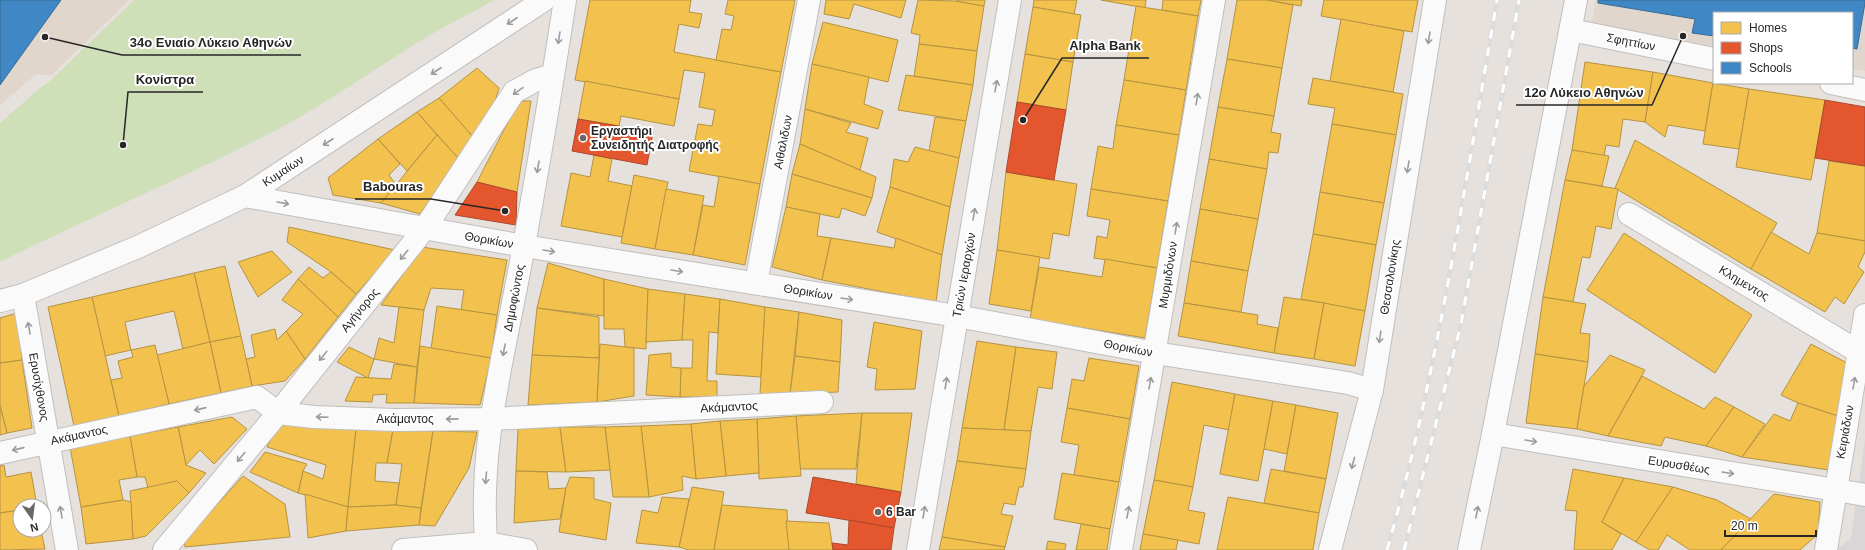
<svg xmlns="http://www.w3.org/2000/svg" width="1865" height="550" font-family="Arial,sans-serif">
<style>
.industrial{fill:#d9d6d8}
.education{fill:#e0d6cb}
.green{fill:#cfdfb7}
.homes{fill:#f2c14e;stroke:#b59342}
.shops{fill:#e4572e;stroke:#ab492c}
.schools{fill:#3f88c5;stroke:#386b96}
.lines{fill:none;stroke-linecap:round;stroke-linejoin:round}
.pedestrian-casing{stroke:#c0bfbe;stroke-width:24}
.minor-casing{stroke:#c0bfbe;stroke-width:24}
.tertiary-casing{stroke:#c0bfbe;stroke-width:24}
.pedestrian{stroke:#fbfafa;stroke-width:22}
.minor{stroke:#fbfafa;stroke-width:22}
.tertiary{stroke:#fbfafa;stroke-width:22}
.rail-casing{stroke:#dddcdd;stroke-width:4.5}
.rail{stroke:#fff;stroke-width:3;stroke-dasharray:9;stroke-linecap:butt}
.oneway{stroke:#9c9b9b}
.poi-dot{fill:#6a6866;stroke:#fff;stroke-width:1.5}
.labels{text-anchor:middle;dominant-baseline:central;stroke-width:4;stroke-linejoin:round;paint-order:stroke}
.street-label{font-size:12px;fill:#272727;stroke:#fff}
.poi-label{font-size:12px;font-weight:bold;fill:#272727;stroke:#fff;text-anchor:start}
.leader{fill:none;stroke:#272727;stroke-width:1.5}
.callout-dot{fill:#272727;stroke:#fff;stroke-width:1.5}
.callout-label{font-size:13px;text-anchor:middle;font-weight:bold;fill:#272727;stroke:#fff;stroke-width:4;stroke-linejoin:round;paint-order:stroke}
</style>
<rect width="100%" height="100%" fill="#e6e1dc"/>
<!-- industrial -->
<path class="industrial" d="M1865 439V550H1837L1851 538Z"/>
<!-- education -->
<g class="education">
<path d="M0 0H129L52 75H35L0 105Z"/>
<path d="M1596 0H1865V71L1852 69V13H1714V46L1591 26Z"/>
</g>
<!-- green -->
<path class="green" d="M134 0H494C470 14 444 26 420 41 375 69 331 100 284 126 191 175 94 215 0 262V123L40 88 50 81Z"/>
<!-- homes -->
<g class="homes">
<path d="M590 0H691L689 12 702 14 699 28 679 24 674 52 781 72 760 184 689 171 698 124 712 126 715 110 699 107 705 73 684 70 679 99 575 80Z"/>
<path d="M728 0H795L781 72 716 60 722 29 731 30 734 16 725 14Z"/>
<path d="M826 0H906L901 18 854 4 849 19 824 14Z"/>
<path d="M918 0 956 1 984 6 977 51 919 44 920 35 911 33Z"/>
<path d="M957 0H985L984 6 956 1Z"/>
<path d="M1034 0H1077L1074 14 1033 7Z"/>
<path d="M1101 0H1146L1145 8Z"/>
<path d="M1163 0H1201L1198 16 1162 10Z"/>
<path d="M1237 0H1267L1293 5 1282 68 1227 59Z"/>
<path d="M1267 0H1302L1301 6Z"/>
<path d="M1324 0H1418L1412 32 1321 16Z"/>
<path d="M1136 6 1198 16 1186 90 1124 80Z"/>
<path d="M1033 7 1081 15 1073 62 1025 54Z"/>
<path d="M1341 19 1404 31 1393 92 1330 81Z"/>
<path d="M823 22 898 40 888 82 812 64Z"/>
<path d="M919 44 977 51 973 85 914 76Z"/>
<path d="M1025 54 1073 62 1066 110 1017 102Z"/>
<path d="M1227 59 1282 68 1274 116 1218 107Z"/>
<path d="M1585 62 1653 72 1645 122 1623 119 1619 147 1606 145 1604 156 1572 150Z"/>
<path d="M812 64 869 77 864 104 883 111 878 129 805 109Z"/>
<path d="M477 68 499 88 494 105 473 137 439 98Z"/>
<path d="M1653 72 1713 83 1705 131 1668 125 1665 137 1645 122Z"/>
<path d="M906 75 973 85 966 121 898 110Z"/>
<path d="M1313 78 1403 94 1396 135 1332 124 1335 108 1308 104Z"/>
<path d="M1124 80 1186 90 1179 135 1116 125Z"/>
<path d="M585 81 679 99 674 126 621 116 619 126 578 119Z"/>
<path d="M1713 83 1749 89 1739 149 1703 144Z"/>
<path d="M1749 89 1825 100 1811 180 1736 167Z"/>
<path d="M439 98 473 137 458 158 417 112Z"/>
<path d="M519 101H531L517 192 477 182Z"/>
<path d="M1218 107 1274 116 1271 132 1281 134 1278 153 1269 152 1267 169 1209 159Z"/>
<path d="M805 109 851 123 846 132 868 138 860 170 800 144Z"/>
<path d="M417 112 437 135 407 171 378 139Z"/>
<path d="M935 117 966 121 959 158 929 151Z"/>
<path d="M1332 124 1396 135 1384 203 1320 192Z"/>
<path d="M1116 125 1179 135 1168 201 1091 189 1098 146 1113 149Z"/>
<path d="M437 135 458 158 420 214 381 203Z"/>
<path d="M378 139 400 164 389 175 396 185 381 203 333 195 328 178Z"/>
<path d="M1635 140 1777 223 1751 269 1615 188Z"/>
<path d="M800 144 876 177 872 198 792 174Z"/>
<path d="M915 147 959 158 950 207 890 187 894 159 908 162Z"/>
<path d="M1572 150 1609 156 1602 186 1565 180Z"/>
<path d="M594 155 612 159 608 181 632 186 622 237 561 226 571 173 590 177Z"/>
<path d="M1209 159 1267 169 1258 219 1200 209Z"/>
<path d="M1829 161 1865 166V241L1817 233Z"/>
<path d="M1006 172 1077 184 1069 236 1053 233 1049 259 997 250Z"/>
<path d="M792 174 872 198 865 216 842 208 839 218 786 207Z"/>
<path d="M634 175 668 182 655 249 621 243Z"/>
<path d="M719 176 760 184 745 265 693 255 703 205 714 207Z"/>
<path d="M1565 180 1618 189 1611 229 1596 226 1590 258 1582 257 1573 302 1543 297Z"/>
<path d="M890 187 950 207 942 255 877 232Z"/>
<path d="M666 189 704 196 693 255 655 249Z"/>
<path d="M1091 189 1168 201 1157 268 1094 258 1097 236 1107 238 1110 220 1087 216Z"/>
<path d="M1320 192 1384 203 1376 245 1313 234Z"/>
<path d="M786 207 820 214 817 236 831 238 822 280 772 267Z"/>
<path d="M1200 209 1258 219 1248 271 1191 261Z"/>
<path d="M289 227 395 250 356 294 331 272 287 242Z"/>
<path d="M1771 232 1809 254 1817 233 1865 241V252L1858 267 1864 272 1844 304 1835 297 1825 312 1751 269Z"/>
<path d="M1624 233 1752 315 1715 373 1587 290Z"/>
<path d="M1313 234 1376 245 1365 311 1301 299Z"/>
<path d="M831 238 894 248 896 238 942 255 936 302 822 280Z"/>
<path d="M422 247 507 260 497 315 461 310 464 290 431 288 424 310 381 305Z"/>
<path d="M997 250 1040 257 1031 311 989 304Z"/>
<path d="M272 251 292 272 258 297 238 262Z"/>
<path d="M1105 259 1157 268 1145 338 1030 319 1039 267 1102 277Z"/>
<path d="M1191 261 1248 271 1241 312 1184 303Z"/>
<path d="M548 263 604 279V316L537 308Z"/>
<path d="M225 266 241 336 210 342 194 273Z"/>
<path d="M309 267 323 278 331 272 356 294 338 317 298 279Z"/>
<path d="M194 273 210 342 183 349 174 311 125 322 131 350 105 356 92 297Z"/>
<path d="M298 279 338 317 305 359 286 331 303 314 282 300Z"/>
<path d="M604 279 648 289 646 349 625 347 624 329H604Z"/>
<path d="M648 289 685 294 682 340 646 342Z"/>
<path d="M685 294 720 299 718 333 709 332 707 381H717V397H680L681 368H692L693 340H682Z"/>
<path d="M92 297 119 416 74 426 48 307Z"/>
<path d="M1284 297 1324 303 1314 359 1274 353Z"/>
<path d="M1543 297 1586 304 1580 333 1590 334 1588 362 1535 354Z"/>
<path d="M720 299 765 307 761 377 716 374Z"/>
<path d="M1184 303 1258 315 1257 324 1278 328 1274 353 1178 336Z"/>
<path d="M1324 303 1365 311 1355 366 1314 359Z"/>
<path d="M437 306 497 315 491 358 431 349Z"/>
<path d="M399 307 424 310 417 367 374 359 379 338 394 343Z"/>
<path d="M765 307 799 312 790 394H760Z"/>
<path d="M537 308 599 317V358L532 355Z"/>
<path d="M799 312 842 320 840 362 795 356Z"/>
<path d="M17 313 22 360 0 363V318Z"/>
<path d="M874 322 922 331 915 389 875 390 877 369 867 367Z"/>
<path d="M275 329 277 340 286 331 305 359 285 381 252 386 246 359 255 357 251 335Z"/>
<path d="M241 336 252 386 221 393 210 342Z"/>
<path d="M977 341 1016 347 1004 430 962 428Z"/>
<path d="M210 342 221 393 169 404 157 355Z"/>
<path d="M600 344 634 348V396L597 402Z"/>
<path d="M1811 344 1849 364 1838 416 1798 403 1781 395Z"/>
<path d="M155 345 169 404 119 416 111 380 122 378 118 361 133 357 131 350Z"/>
<path d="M420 346 491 358 480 405 414 403Z"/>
<path d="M349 347 374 359 368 378 337 362Z"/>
<path d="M1016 347 1057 352 1052 389 1038 387 1031 431 1004 430Z"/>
<path d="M671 353V367L681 368 680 397 646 395 649 355Z"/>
<path d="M1535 354 1588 362 1577 429 1526 423Z"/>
<path d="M532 355 599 358 597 402 528 405Z"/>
<path d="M1610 355 1645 370 1608 436 1577 429 1584 386Z"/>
<path d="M795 356 840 362 838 392 790 394Z"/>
<path d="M1089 358 1139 366 1130 419 1067 408 1072 379 1084 381Z"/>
<path d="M22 360 32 428 7 433 0 406V363Z"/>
<path d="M394 364 417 367 414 403H386L387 394 373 395 372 402 345 401 356 377 391 379Z"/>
<path d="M1642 376 1704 409 1715 397 1734 407 1706 446 1665 437 1661 446 1608 436Z"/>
<path d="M1172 382 1235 394 1229 430 1204 425 1193 487 1154 480Z"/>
<path d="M1235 394 1273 401 1258 481 1220 474Z"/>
<path d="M1273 401 1296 405 1287 454 1264 449Z"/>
<path d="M1798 403 1838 416 1829 470 1742 457 1774 414 1790 421Z"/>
<path d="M1296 405 1338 413 1326 479 1284 471Z"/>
<path d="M0 406 7 433 0 435Z"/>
<path d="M1734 407 1765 424 1742 457 1706 446Z"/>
<path d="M1067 408 1130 419 1119 482 1074 475 1079 445 1061 442Z"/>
<path d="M862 413 856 469H800L796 416Z"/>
<path d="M862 413H912L901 492 856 484Z"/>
<path d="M796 416 801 476 759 479 757 419Z"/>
<path d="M232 417 247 429 214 464 200 450 186 465 178 427Z"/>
<path d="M757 419 759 473 726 476 720 421Z"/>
<path d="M280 420 356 429 348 507 298 493 303 471 323 479 326 465 267 447Z"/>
<path d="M720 421 726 476 696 479 691 424Z"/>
<path d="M691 424 696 479 682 476 683 490 649 497 641 426Z"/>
<path d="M641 426 649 497H613L605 427Z"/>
<path d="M178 427 186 465 206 473 189 493 177 481 148 488 145 477H137L130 436Z"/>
<path d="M560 427 566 472 516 471 518 429Z"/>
<path d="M560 427H605L610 470 566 472Z"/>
<path d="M962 428 1031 431 1026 469 957 461Z"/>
<path d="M356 429 393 430 387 463H376L375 481 399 483 396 505 348 507Z"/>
<path d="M393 430 433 431 421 508 396 505 402 464 387 463Z"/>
<path d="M433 431 477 432 469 468 435 526 419 525Z"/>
<path d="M130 436 137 477 119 480 123 500 81 507 70 447Z"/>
<path d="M265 452 307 464 303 471 298 493 250 472Z"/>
<path d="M957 461 1026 469 1023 487H1019L1015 505 1004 503 1001 514 1013 516 1005 547 942 537Z"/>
<path d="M4 465 6 477 31 472 37 506H20V510L0 513V466Z"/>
<path d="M1271 469 1326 479 1319 513 1264 503Z"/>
<path d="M1573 469 1624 478 1602 522 1621 534 1612 550H1574L1577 511 1565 510Z"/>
<path d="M516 471 547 472 549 489 566 488 560 519 514 523Z"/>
<path d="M1062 473 1119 482 1110 529 1054 519Z"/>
<path d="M243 476 285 504 290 537 185 547 184 541Z"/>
<path d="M570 477 594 478V499L611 503 606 540 559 532 566 488Z"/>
<path d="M1624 478 1673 487 1636 542 1602 522Z"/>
<path d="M1154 480 1193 487 1188 510 1205 513 1199 544 1143 534Z"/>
<path d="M177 481 189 493 146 536 133 539 130 491Z"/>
<path d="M692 487 724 492 714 550H689L679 547Z"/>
<path d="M1673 487 1717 500 1751 519 1721 550H1690L1667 535 1658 550H1650L1636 542Z"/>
<path d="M305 494 348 507 346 531 308 538Z"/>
<path d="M1774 494 1820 502 1818 534 1800 550H1721Z"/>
<path d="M662 497 689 499 679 547 636 543 642 510 658 513Z"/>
<path d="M1228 497 1319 513 1313 550H1217Z"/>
<path d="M123 500 131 502 133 539 86 544 81 507Z"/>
<path d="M396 505 421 508 419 525 346 531 348 507Z"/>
<path d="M722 505 787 510 789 550H714Z"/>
<path d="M20 510V530H41L45 549 0 550V513Z"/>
<path d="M786 521 829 523 833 550H789Z"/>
<path d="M1081 524 1110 529 1107 550H1076Z"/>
<path d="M1143 534 1178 540 1176 550H1140Z"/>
<path d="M942 537 1005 547 1004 550H939Z"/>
<path d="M1048 541 1066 544 1065 550H1046Z"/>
</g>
<!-- shops -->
<g class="shops">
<path d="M1825 100 1865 107V166L1815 158Z"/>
<path d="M1017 102 1066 110 1054 180 1006 172Z"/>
<path d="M578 119 653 132 647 165 572 151Z"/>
<path d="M477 182 517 192 516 225 455 215Z"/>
<path d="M813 477 901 492 894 528 806 513Z"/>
<path d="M849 520 894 528 891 550H833L832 543 848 545Z"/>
</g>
<!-- schools -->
<g class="schools">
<path d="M0 0H61L0 85Z"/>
<path d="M1598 0H1865V3L1857 49 1852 48V13H1714V36L1692 33 1695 19 1598 3Z"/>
</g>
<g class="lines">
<!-- pedestrian casing -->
<g class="pedestrian-casing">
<path id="pedestrian" d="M1493 434 1576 0"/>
</g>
<!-- minor casing -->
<g class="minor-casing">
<g id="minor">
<path d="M1571 30 1714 59"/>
<path d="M1831 83 1865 90"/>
<path d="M245 196 524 246 957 316 1155 353 1348 383 1372 390"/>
<path d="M1629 214 1859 352"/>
<path d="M756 283 809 0"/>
<path d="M23 295 67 550"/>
<path d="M0 301 23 295 140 246 245 196 544 0"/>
<path d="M0 453 257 397 278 413 314 417 395 420 491 419 822 402"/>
<path d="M164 550 278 413 425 228 514 92 536 80 553 75"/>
<path d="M403 550 486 543 526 550"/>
<path d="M487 550C477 457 502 363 519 272 536 181 551 91 565 0"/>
<path d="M1121 550 1214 0"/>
<path d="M1469 550 1493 434 1836 490"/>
</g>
</g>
<!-- tertiary casing -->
<g class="tertiary-casing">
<g id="tertiary">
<path d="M1836 490 1865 495"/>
<path d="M918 550 1010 0"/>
<path d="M1330 550 1372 390 1435 0"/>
<path d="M1826 550 1865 315"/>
</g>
</g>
<!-- pedestrian -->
<use href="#pedestrian" class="pedestrian"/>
<!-- minor -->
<use href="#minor" class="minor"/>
<!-- tertiary -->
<use href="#tertiary" class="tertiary"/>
<!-- rail casing -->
<g class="rail-casing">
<g id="rail">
<path d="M1387 550C1438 372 1465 183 1497 0"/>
<path d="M1404 550 1461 324 1519 0"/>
</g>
</g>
<!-- rail -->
<use href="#rail" class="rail"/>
</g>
<!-- one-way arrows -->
<defs><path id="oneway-shaft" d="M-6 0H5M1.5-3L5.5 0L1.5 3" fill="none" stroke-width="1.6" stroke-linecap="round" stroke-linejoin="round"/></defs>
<g class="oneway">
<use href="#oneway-shaft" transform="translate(512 21) rotate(147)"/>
<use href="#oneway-shaft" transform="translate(559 38) rotate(99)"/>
<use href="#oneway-shaft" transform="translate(1429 38) rotate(99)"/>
<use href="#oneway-shaft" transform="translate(436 71) rotate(147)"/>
<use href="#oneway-shaft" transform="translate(996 86) rotate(-80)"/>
<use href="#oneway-shaft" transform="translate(518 91) rotate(145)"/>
<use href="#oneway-shaft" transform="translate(1197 99) rotate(-81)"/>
<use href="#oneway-shaft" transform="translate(328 142) rotate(147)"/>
<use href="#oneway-shaft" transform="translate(538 167) rotate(100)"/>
<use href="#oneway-shaft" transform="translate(1408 167) rotate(99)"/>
<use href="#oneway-shaft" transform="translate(283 203) rotate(10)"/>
<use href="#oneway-shaft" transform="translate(974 214) rotate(-80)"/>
<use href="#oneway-shaft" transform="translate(1176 228) rotate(-81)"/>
<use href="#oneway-shaft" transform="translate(549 251) rotate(9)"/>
<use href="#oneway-shaft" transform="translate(404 255) rotate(129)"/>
<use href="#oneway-shaft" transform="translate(677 271) rotate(9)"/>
<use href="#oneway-shaft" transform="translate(847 299) rotate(9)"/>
<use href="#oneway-shaft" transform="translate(29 328) rotate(-100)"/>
<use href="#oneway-shaft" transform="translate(1380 337) rotate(99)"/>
<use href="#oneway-shaft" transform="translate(504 350) rotate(101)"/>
<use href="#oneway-shaft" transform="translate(323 356) rotate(129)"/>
<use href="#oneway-shaft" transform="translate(946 383) rotate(-81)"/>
<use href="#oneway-shaft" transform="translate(1150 383) rotate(-80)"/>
<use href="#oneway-shaft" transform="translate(1854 383) rotate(-80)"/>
<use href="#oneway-shaft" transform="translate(200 409) rotate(167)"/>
<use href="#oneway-shaft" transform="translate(322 417) rotate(-178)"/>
<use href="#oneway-shaft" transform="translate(452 419) rotate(179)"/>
<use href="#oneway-shaft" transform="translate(1531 441) rotate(9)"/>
<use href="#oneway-shaft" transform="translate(18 449) rotate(167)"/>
<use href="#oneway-shaft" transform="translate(241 457) rotate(130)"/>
<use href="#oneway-shaft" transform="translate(1353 463) rotate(105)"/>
<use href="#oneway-shaft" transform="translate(1728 473) rotate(9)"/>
<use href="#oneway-shaft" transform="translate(486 478) rotate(95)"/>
<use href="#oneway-shaft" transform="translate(61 512) rotate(-100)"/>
<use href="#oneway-shaft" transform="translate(924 512) rotate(-80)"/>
<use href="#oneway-shaft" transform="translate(1128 512) rotate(-80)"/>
<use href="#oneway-shaft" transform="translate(1477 512) rotate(-79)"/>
</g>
<!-- markers -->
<g class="poi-dot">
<circle cx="583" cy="138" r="4"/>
<circle cx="878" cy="512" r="4"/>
</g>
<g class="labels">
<!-- street labels -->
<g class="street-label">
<text transform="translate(1631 42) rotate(11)">Σφηττίων</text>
<text transform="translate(783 142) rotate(-79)">Αιθαλιδων</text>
<text transform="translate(283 171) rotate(-33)">Κυμαίων</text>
<text transform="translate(489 240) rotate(10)">Θορικίων</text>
<text transform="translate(964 275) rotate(-80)">Τριών Ιεραρχών</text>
<text transform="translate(1168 275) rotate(-81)">Μυρμιδόνων</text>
<text transform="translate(1390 277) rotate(-81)">Θεσσαλονίκης</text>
<text transform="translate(1744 283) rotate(31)">Κλημεντος</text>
<text transform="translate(808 292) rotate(9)">Θορικίων</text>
<text transform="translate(514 298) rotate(-79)">Δημοφώντος</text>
<text transform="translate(360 310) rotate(-51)">Αγήνορος</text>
<text transform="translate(1128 348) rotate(11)">Θορικίων</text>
<text transform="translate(39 387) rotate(80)">Ερυσίχθονος</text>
<text transform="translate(729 407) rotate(-3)">Ακάμαντος</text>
<text x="405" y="419">Ακάμαντος</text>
<text transform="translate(1845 432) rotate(-80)">Κειριάδων</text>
<text transform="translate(79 435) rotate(-12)">Ακάμαντος</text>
<text transform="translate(1679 465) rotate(9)">Ευρυσθέως</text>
</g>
<!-- poi labels -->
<g class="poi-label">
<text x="591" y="131">Εργαστήρι<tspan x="591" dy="14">Συνειδητής Διατροφής</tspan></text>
<text x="886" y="512">6 Bar</text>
</g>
</g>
<!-- callouts -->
<path class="leader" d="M45 37L122 55H301M1023 120L1062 58H1149M123 145L128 92H203M1683 36L1652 105H1516M505 211L431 199H355"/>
<g class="callout-dot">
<circle cx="45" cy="37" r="4"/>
<circle cx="1023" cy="120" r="4"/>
<circle cx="123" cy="145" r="4"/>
<circle cx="1683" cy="36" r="4"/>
<circle cx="505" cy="211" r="4"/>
</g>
<g class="callout-label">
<text x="211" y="47">34ο Ενιαίο Λύκειο Αθηνών</text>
<text x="1105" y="50">Alpha Bank</text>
<text x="165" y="84">Κονίστρα</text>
<text x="1584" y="97">12ο Λύκειο Αθηνών</text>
<text x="393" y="191">Babouras</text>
</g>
<!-- legend -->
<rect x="1713" y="12" width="140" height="72" fill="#ffffff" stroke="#a9a9a9"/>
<rect x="1721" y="22" width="20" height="12" fill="#f2c14e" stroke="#a9a9a9"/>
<text x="1749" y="32" font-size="12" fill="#272727">Homes</text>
<rect x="1721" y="42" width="20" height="12" fill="#e4572e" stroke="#a9a9a9"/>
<text x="1749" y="52" font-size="12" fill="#272727">Shops</text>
<rect x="1721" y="62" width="20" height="12" fill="#3f88c5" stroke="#a9a9a9"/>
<text x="1749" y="72" font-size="12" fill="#272727">Schools</text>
<!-- north arrow -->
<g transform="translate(32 518) rotate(166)"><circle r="19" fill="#ffffff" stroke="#a9a9a9"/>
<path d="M0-3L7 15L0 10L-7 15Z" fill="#6a6866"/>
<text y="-6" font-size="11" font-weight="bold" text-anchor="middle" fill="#272727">N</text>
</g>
<!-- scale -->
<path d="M1725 530v6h91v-6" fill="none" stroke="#272727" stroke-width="2"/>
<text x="1731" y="530" font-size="12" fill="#272727" stroke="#ffffff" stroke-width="3" paint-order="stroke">20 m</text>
</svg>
